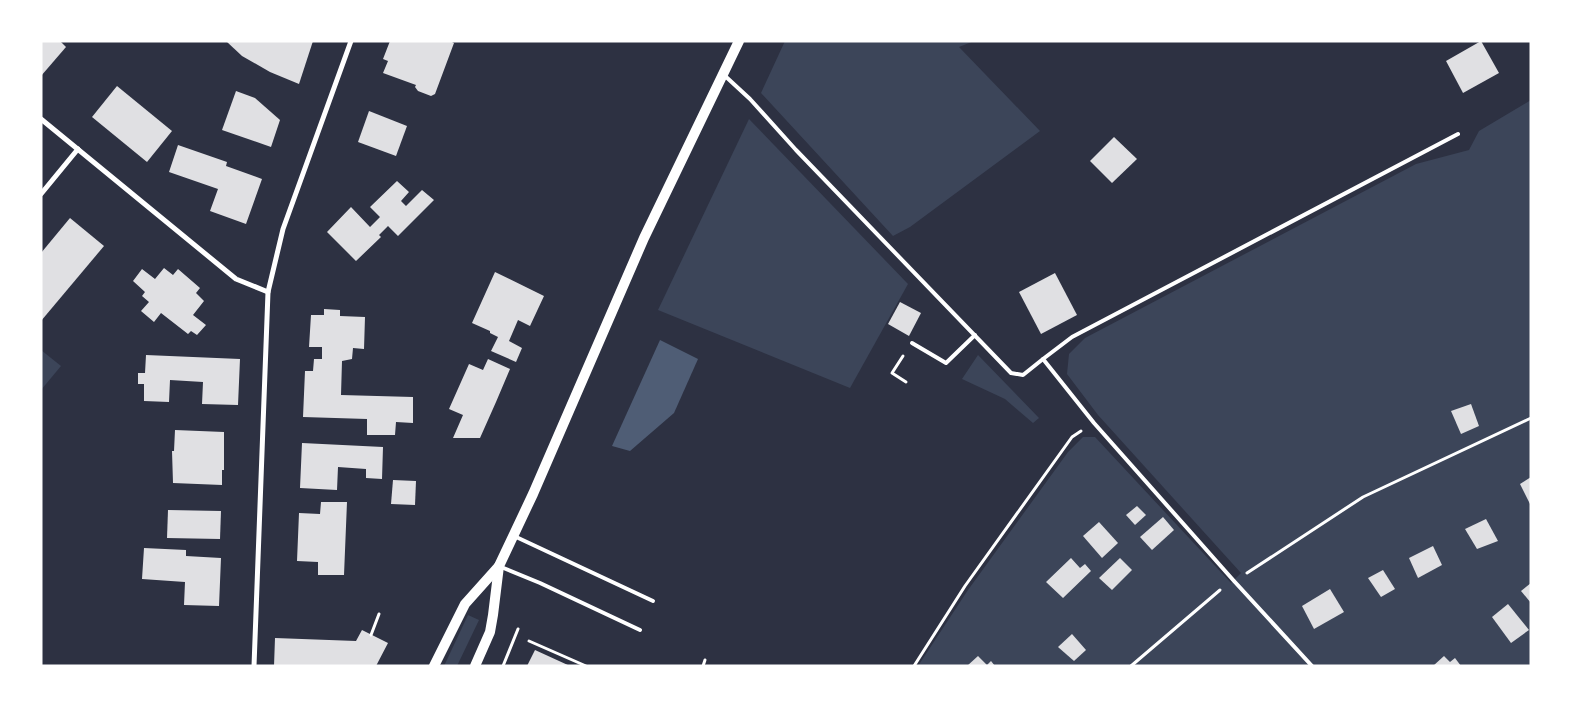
<svg xmlns="http://www.w3.org/2000/svg" width="1572" height="707" font-family="Inter,sans-serif">
<style>
.green{fill:#3c4559}
.water{fill:#4f5d75}
.building{fill:#e0e0e3}
.lines{fill:none;stroke-linecap:round;stroke-linejoin:round}
.path{stroke:#fff;stroke-width:3}
.service{stroke:#fff;stroke-width:4}
.minor{stroke:#fff;stroke-width:5}
.secondary{stroke:#fff;stroke-width:10}
</style>
<rect width="100%" height="100%" fill="#2d3142"/>
<!-- green -->
<g class="green">
<path d="M785 41H974L959 47 1040 131 910 227 893 236 761 93Z"/>
<path d="M1531 100V666H918L968 590 1068 452 1083 437H1095L1231 583 1241 573 1098 415 1067 374 1069 354 1085 338 1416 164 1469 150 1479 131Z"/>
<path d="M749 119 908 284 850 388 658 310Z"/>
<path d="M41 350 61 366 41 390Z"/>
<path d="M978 355 1039 418 1033 423 1005 399 962 379Z"/>
<path d="M468 615 479 620 457 666H444Z"/>
</g>
<!-- water -->
<path class="water" d="M660 340 698 359 674 413 630 451 612 446Z"/>
<!-- building -->
<g class="building">
<path d="M41 41H60L66 47 41 76Z"/>
<path d="M226 41H313L299 84 270 72 242 56Z"/>
<path d="M390 41H450L454 43 435 94 431 96 418 91 415 87 416 85 383 73 388 61 383 59Z"/>
<path d="M1481 41 1499 73 1463 93 1446 61Z"/>
<path d="M117 86 172 131 147 162 92 117Z"/>
<path d="M236 91 255 98 280 120 271 147 222 130Z"/>
<path d="M369 111 407 126 396 156 358 142Z"/>
<path d="M1114 137 1137 159 1112 183 1090 161Z"/>
<path d="M178 145 227 162 226 166 262 179 246 224 210 211 218 189 169 172Z"/>
<path d="M397 181 409 192 401 201 406 206 422 190 434 200 398 236 388 226 379 235 381 237 356 261 327 232 351 207 370 227 380 217 370 207Z"/>
<path d="M70 218 104 246 41 321V253Z"/>
<path d="M164 268 173 275 178 269 200 288 196 293 204 301 193 315 206 325 197 335 191 331 188 334 161 313 154 322 141 311 149 302 142 296 145 292 133 281 142 269 155 279Z"/>
<path d="M495 272 544 296 530 326 518 320 509 341 522 348 516 362 491 351 498 337 490 333V331L472 323Z"/>
<path d="M1055 273 1077 315 1041 334 1019 292Z"/>
<path d="M900 302 921 313 909 336 888 324Z"/>
<path d="M324 309 340 310V316L365 317 364 349 353 348 352 359 342 361 341 395 413 397V423L396 422 395 435H367V419L303 417 305 371H313L314 359H322V347H309L311 315H324Z"/>
<path d="M146 355 240 359 238 405 202 404 203 382 170 380 169 402 144 401V384H138V373H145Z"/>
<path d="M488 359 510 369 496 402 480 438H453L463 415 449 409 469 364 483 370Z"/>
<path d="M1471 404 1479 426 1461 434 1451 411Z"/>
<path d="M175 430 224 432V470H222V485L173 483 172 451H174Z"/>
<path d="M302 443 383 447 382 479 366 478V469L338 467 337 490 300 488Z"/>
<path d="M1531 477V506L1520 484Z"/>
<path d="M393 480 416 481 415 505 391 504Z"/>
<path d="M321 502H347L344 575H318V562L297 561 299 513 320 514Z"/>
<path d="M1137 506 1146 515 1135 525 1126 515Z"/>
<path d="M168 510 221 511 220 539 167 538Z"/>
<path d="M1163 517 1174 530 1152 550 1140 537Z"/>
<path d="M1486 519 1498 541 1477 549 1465 529Z"/>
<path d="M1099 522 1118 543 1102 558 1083 536Z"/>
<path d="M1433 546 1442 565 1418 578 1409 558Z"/>
<path d="M144 548 186 550V556L221 558 219 606 184 605 185 582 142 579Z"/>
<path d="M1071 558 1080 568 1085 564 1091 571 1063 598 1046 582Z"/>
<path d="M1120 558 1132 570 1112 590 1099 578Z"/>
<path d="M1383 570 1395 589 1381 597 1368 578Z"/>
<path d="M1531 583V603L1521 591Z"/>
<path d="M1330 589 1344 612 1314 629 1302 606Z"/>
<path d="M1508 604 1529 630 1511 643 1492 617Z"/>
<path d="M362 630 388 643 376 666H274L275 638 356 641Z"/>
<path d="M1072 634 1086 650 1074 661 1058 647Z"/>
<path d="M535 650 570 666H527Z"/>
<path d="M978 656 987 665 991 661 995 666H967Z"/>
<path d="M1444 656 1450 662 1455 658 1461 666H1433Z"/>
</g>
<g class="lines">
<!-- path -->
<g class="path">
<path d="M903 356 892 373 906 382"/>
<path d="M1247 573 1363 497 1531 418"/>
<path d="M371 635 379 614"/>
<path d="M529 641 586 666"/>
<path d="M503 666 518 629"/>
<path d="M703 666 705 660"/>
<path d="M914 666 965 586 1072 437 1081 431"/>
<path d="M1131 666 1220 590"/>
</g>
<!-- service -->
<g class="service">
<path d="M724 75 750 99 796 150 1011 373 1023 375 1043 359"/>
<path d="M912 343 946 363 975 335"/>
<path d="M514 536 653 601"/>
<path d="M501 567 540 583 640 630"/>
<path d="M1312 666 1234 581 1094 423 1043 359 1072 337 1458 134"/>
</g>
<!-- minor -->
<g class="minor">
<path d="M41 119 236 279 268 292"/>
<path d="M41 194 78 149"/>
<path d="M254 666 268 292 283 229 351 41"/>
</g>
<!-- secondary -->
<g class="secondary">
<path d="M434 666 465 604 499 566 533 494 644 238 739 41"/>
<path d="M475 666 490 632 493 615 499 566"/>
</g>
</g>
<!-- border -->
<rect width="1572" height="707" fill="none" stroke="#ffffff" stroke-width="85"/>
</svg>
